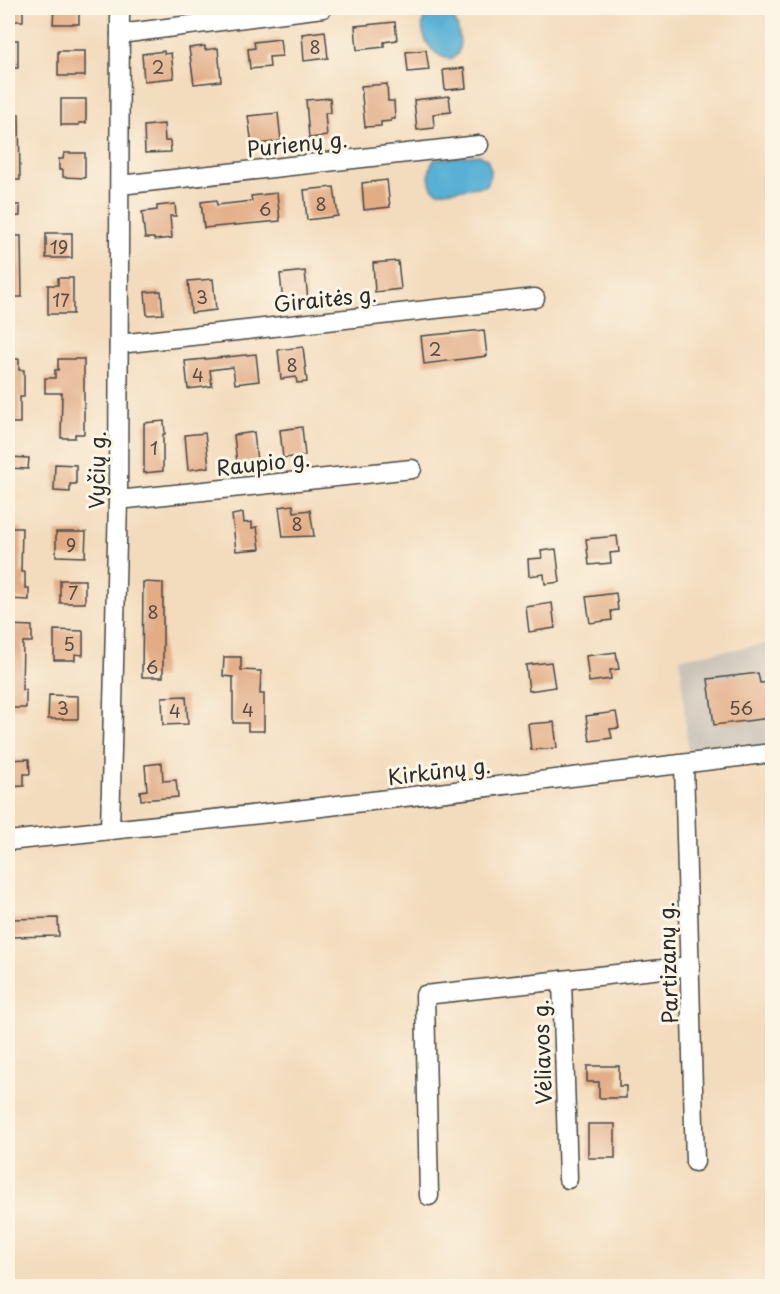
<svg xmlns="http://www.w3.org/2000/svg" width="780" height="1294" font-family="'Playpen Sans',sans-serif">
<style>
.industrial{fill:#cac3b8}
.water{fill:#58b1d5;stroke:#426e80;stroke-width:1.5}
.building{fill:#e2ac85}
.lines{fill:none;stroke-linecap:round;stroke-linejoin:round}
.minor-casing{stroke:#494641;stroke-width:21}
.minor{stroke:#fff;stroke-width:18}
.labels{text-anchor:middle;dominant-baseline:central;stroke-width:6;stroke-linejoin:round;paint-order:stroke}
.number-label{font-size:18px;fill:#594b42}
.street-label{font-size:21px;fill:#2b2b2b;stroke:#fcf5e5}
</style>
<rect width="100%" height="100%" fill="#fcf5e5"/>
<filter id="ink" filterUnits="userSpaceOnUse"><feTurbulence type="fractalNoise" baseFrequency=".0167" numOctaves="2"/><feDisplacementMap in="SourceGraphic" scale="12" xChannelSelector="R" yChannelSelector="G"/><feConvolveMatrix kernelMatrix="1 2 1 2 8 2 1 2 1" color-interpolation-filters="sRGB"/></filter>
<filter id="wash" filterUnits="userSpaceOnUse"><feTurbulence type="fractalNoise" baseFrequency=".008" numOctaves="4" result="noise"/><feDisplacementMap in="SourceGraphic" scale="24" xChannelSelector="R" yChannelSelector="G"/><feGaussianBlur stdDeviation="1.35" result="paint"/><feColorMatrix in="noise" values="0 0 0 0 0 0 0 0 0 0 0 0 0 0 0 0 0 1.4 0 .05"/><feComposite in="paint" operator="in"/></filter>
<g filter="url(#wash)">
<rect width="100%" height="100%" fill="#f3dcbd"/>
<!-- industrial -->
<path class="industrial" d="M772 643V753L689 763 680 658Z"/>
<!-- water -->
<g class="water">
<path d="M429 15H448C456 19 457 26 459 34 466 83 413 48 424 18Z"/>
<path d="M479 155 487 159 491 170 488 183 485 186 438 192 432 188C428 180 428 167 435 159Z"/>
</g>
<g id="blocks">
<!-- building -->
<g class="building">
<rect x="8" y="8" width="15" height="13"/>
<path d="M54 8H79V24H53Z"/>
<path d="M395 22 397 40 384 42V47L357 50 355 26Z"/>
<path d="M325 31 328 58 304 61 302 34Z"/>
<path d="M280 39 282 56 269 57 270 67 250 69 248 49 255 48 254 42Z"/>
<rect x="8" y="40" width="10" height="28"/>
<path d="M205 46V50L218 48 221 81 194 84 189 48Z"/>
<path d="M426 50 429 70 408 72 406 52Z"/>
<rect x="58" y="51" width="27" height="25"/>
<path d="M164 51V54L171 53 174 78 144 81 142 54Z"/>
<path d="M464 68 466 88 445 90 443 70Z"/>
<path d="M387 84 388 101H394L395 119H391V121L381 122V126L365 127 361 86Z"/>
<path d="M449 96 451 112 433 114 434 128 417 130 414 100Z"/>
<path d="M330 98 331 113H325L327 136 309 138 306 100Z"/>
<path d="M61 99H86V123H79V125H61Z"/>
<path d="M278 113 281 141 252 145 248 116Z"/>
<path d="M8 114H19L20 180H8Z"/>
<path d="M164 124 165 141H170L171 152 145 153 144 126Z"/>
<path d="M64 153H85V178L63 177V170H59V159H63Z"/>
<path d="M387 180 390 207 364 210 362 183Z"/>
<path d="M334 187 338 216 307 220 304 190Z"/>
<path d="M277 193 280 221 204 228 201 202 216 200 217 205 252 201 251 196Z"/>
<path d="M175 204 176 216H170L172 238 154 240V238H145L142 212 157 210V206Z"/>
<path d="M8 205H20V216L8 217Z"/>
<rect x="46" y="233" width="26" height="25"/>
<path d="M8 236H21L22 297H8Z"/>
<path d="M398 261 401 289 375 292 373 263Z"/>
<path d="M305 271 308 300 283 302 280 274Z"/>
<path d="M58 278H73V314H48V285H58Z"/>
<path d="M213 279 216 310 191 313 188 281Z"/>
<path d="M161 291 163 314 147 315 145 292Z"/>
<path d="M484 330 487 356 424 364 421 336Z"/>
<path d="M303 347 307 382 297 383 296 377 281 379 278 350Z"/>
<path d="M256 354 259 381 235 384 233 367 210 370 212 386 188 389 185 361Z"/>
<path d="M8 359H19V370H24V397H20V423H8Z"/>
<path d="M58 359H84V434H75V438H61L62 393H45V378H55V370H58Z"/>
<path d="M164 421 165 434H163V471L144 473V423Z"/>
<path d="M302 427 305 456 283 458 280 430Z"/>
<path d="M254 432 257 462 237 464 234 435Z"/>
<path d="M205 433 209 467 188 470 185 435Z"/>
<path d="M9 457 29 458 28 469 8 468Z"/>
<path d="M55 464 76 465V484H70V492L54 491Z"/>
<path d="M293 505 294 512 310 510 314 536 283 537 279 507Z"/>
<path d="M243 513 244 523 252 522V528L257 527 260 549 236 551 232 515Z"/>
<path d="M8 528H22L21 572H25V588H29V600L8 599Z"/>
<path d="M56 532H86L85 557 56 556Z"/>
<path d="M617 536 619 552 610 553 611 563 589 565 586 539Z"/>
<path d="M556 549 560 582 545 584 544 574 529 576 528 559 542 558 541 551Z"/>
<rect x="60" y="580" width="25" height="23"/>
<path d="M143 582 163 583V677H142Z"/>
<path d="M616 593 618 610 611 611 612 620 590 623 586 597Z"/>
<path d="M552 603 555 628 529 632 526 607Z"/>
<path d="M8 625 32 626V642H23L22 690H26V708H8Z"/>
<path d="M54 630 83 631V655L75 654V660H54Z"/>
<path d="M616 652 619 669 610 670 611 679 589 682 586 656Z"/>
<path d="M224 657H241V670L261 671 260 694H264V731H248V723H233V677L223 676Z"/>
<path d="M551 662 555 687 529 691 526 665Z"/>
<path d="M758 673 760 683 772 682V695L768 696 771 718 714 725 708 679Z"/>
<path d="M49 695 78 696V719H48Z"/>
<path d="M186 696 188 724 163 725 162 697Z"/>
<path d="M616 712 619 728 610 729 612 738 590 741 586 716Z"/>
<path d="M554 722 557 748 531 750 528 724Z"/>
<path d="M29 759 30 774H24V786L8 787V760Z"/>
<path d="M162 763 163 781 176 780 178 797 141 800 140 791 147 790 145 765Z"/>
<path d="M58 918 59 936 8 937V919Z"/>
<path d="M587 1066H619V1086H626V1098H599V1082H587Z"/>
<rect x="588" y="1124" width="27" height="34"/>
</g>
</g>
</g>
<g filter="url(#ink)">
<use href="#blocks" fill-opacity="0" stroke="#494641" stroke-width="1.5"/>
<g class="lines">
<!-- minor casing -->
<g class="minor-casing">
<g id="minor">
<path d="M120 34 323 8"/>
<path d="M120 185 479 145"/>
<path d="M119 344 535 298"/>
<path d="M118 500 412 469"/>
<path d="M684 764 695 1162"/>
<path d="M110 830 118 500 120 8"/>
<path d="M8 841 288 811 772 753"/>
<path d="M568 1179 562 980 690 966"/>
<path d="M429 1196 425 995 562 980"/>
</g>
</g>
<!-- minor -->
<use href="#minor" class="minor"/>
</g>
</g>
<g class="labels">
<!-- number labels -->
<g class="number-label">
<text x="315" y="46">8</text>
<text x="158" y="66">2</text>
<text x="321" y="203">8</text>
<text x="265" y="208">6</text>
<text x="59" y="246">19</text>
<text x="202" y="296">3</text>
<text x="61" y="299">17</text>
<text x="435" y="348">2</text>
<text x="292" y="364">8</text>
<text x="198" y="374">4</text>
<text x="154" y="447">1</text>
<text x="297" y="523">8</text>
<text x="71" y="544">9</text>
<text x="73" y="592">7</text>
<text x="153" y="611">8</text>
<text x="69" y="643">5</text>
<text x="152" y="666">6</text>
<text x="63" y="707">3</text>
<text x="741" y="707">56</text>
<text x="248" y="709">4</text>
<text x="175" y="710">4</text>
</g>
<!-- street labels -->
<g class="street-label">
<text transform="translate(297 143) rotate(-6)">Purienų g.</text>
<text transform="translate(325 298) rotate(-6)">Giraitės g.</text>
<text transform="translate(263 462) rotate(-6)">Raupio g.</text>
<text transform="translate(96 470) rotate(-89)">Vyčių g.</text>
<text transform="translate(439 770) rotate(-7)">Kirkūnų g.</text>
<text transform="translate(667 963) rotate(-92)">Partizanų g.</text>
<text transform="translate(541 1052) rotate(-92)">Vėliavos g.</text>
</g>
</g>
<!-- margin -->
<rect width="780" height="1294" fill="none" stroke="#fcf5e5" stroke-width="30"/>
</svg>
